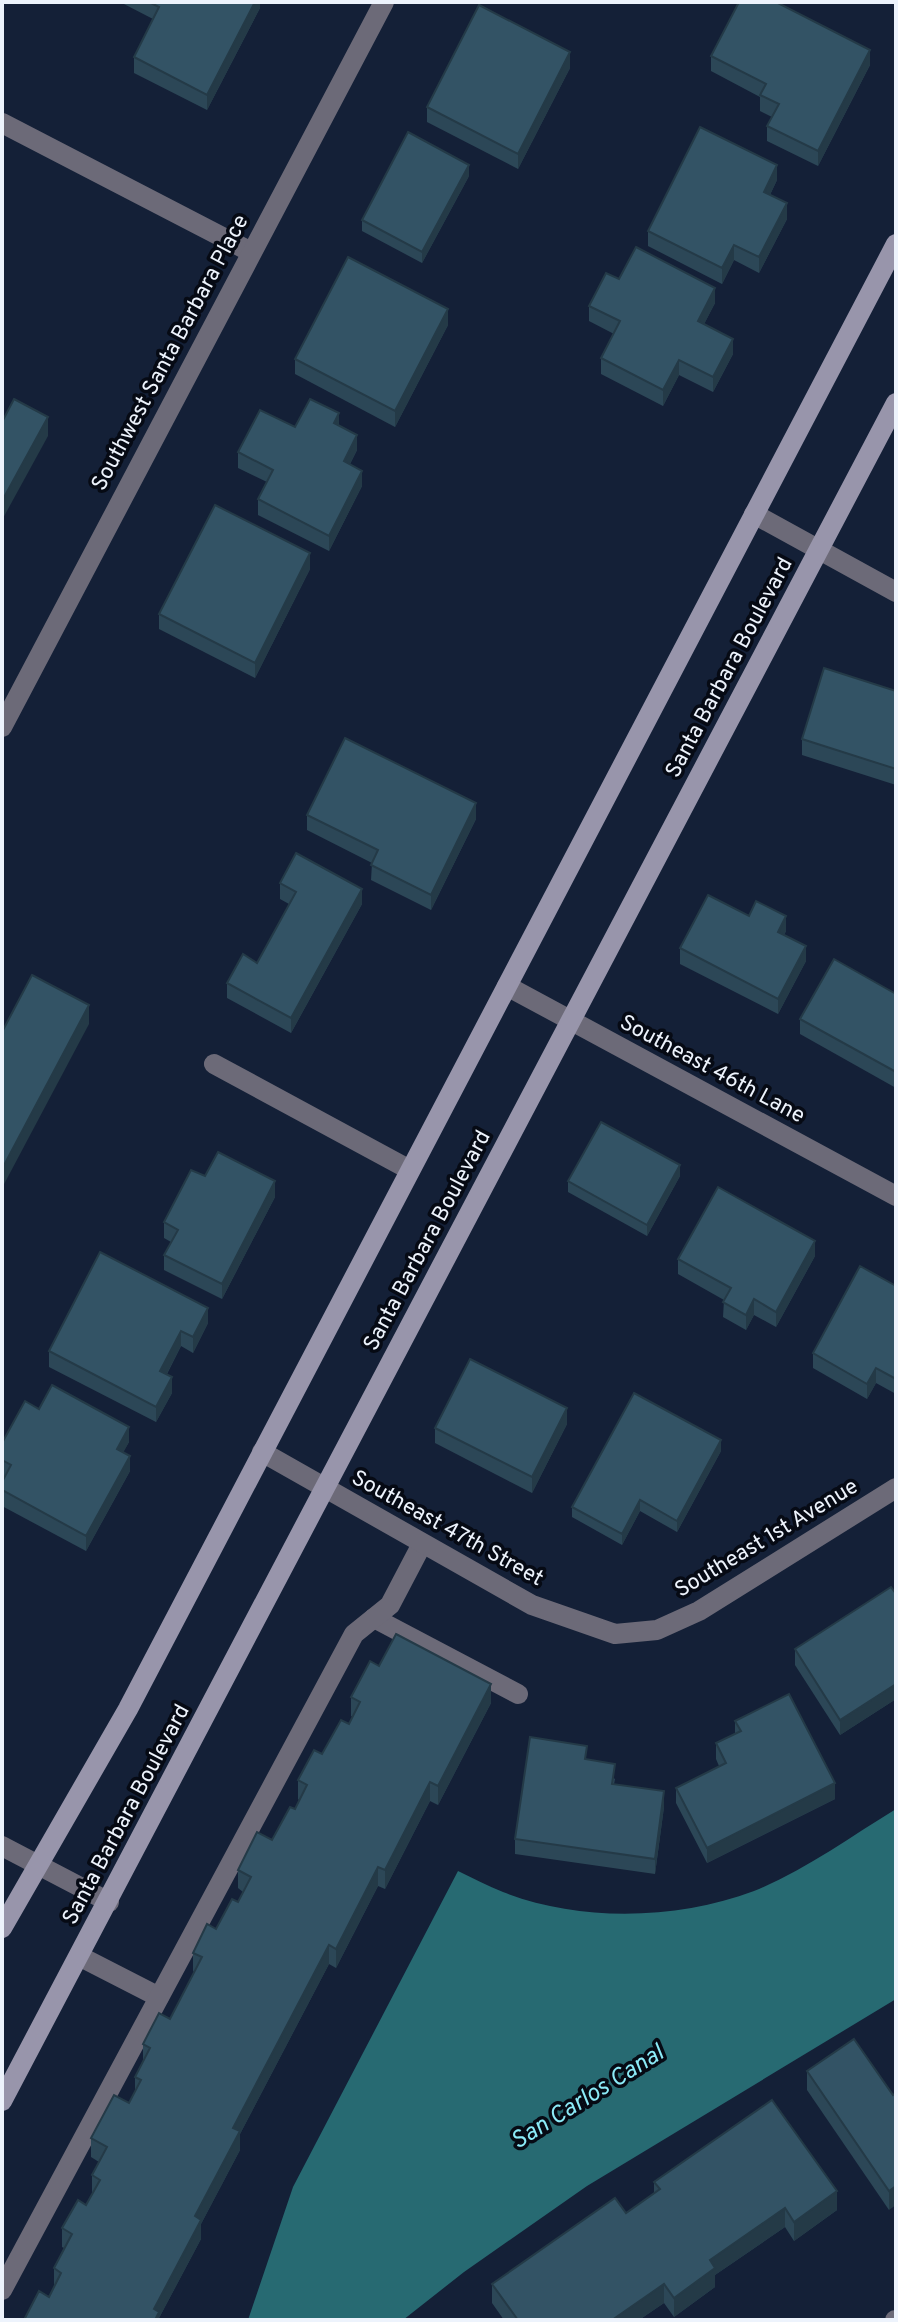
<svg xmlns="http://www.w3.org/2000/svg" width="898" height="2322" font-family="Overpass,sans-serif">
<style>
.water{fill:#276a72}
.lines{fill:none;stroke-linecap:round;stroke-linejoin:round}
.service{stroke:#6c6a78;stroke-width:20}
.minor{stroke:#6c6a78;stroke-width:20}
.secondary{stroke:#9895ab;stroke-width:20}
.wall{fill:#2c4757}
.shaded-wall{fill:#243a47}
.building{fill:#335365;stroke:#243a47;stroke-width:2}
.labels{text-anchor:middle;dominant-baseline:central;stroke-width:7;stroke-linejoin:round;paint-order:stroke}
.street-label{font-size:22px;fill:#edf3fc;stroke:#060a14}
.water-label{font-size:24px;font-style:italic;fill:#8cebf8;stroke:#060a14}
</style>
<rect width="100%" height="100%" fill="#142037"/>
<!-- water -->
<path class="water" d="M896 1809V1999L587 2186 464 2272 403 2320H248L293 2187 458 1871C473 1878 488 1886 503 1892 579 1922 677 1920 754 1891 804 1871 850 1837 896 1809Z"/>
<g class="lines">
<!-- service -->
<g class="service">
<path d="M214 1064 410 1170"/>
<path d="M374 1618 518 1694"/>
<path d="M79 1956 159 1997"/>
<path d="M2 2290 354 1634 390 1605 422 1544"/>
</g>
<!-- minor -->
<g class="minor">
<path d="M2 123 251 252"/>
<path d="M754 514 896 592"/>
<path d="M2 727 384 2"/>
<path d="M507 986 896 1196"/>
<path d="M262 1452 532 1605 615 1634 657 1630 699 1611 896 1488"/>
<path d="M2 1846 109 1902"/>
<path d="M895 2320H896"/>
</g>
<!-- secondary -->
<g class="secondary">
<path d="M2 1928 128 1709 896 244"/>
<path d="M2 2101 896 403"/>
</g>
</g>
<!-- wall -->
<g class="wall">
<path d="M122 2H260V8L207 110 134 73V57L153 19 122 3Z"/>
<path d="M711 56 870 65 818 166 767 141V126L772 117 760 111V97L711 71Z"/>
<path d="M570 68 518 169 427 122V107Z"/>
<path d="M469 176 422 263 362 231V220Z"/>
<path d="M777 180 770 195 787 219 759 273 734 260 722 284 648 246V231Z"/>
<path d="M619 279 715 303 704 324 733 354 713 392 679 375 663 406 601 374V358L614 334 589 321V306Z"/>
<path d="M448 325 395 427 295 374V359Z"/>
<path d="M339 426 357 450 350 464 362 486 329 551 258 515V499L267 482 238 468V452L295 427Z"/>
<path d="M310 569 255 678 159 629V614Z"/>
<path d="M896 691V785L802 755V739Z"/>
<path d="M307 815 476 819 431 910 371 880 372 863 307 830Z"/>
<path d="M280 883 362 904 291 1033 227 998V983L257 963 289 904 280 899Z"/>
<path d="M749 916 786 931 784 935 806 961 778 1014 680 964V948Z"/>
<path d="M896 994V1088L800 1034V1019Z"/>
<path d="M205 1176 275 1197 222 1299 164 1270V1255L171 1242 164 1238V1222Z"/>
<path d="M680 1176 647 1236 568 1192V1181Z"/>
<path d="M815 1256 776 1327 754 1315 746 1330 723 1317 724 1300 678 1274V1259Z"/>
<path d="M896 1286V1394L876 1383 867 1399 813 1368V1353Z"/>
<path d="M208 1323 193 1353 181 1346 167 1374 172 1393 156 1422 49 1367V1351Z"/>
<path d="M39 1409 129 1442 123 1452 130 1471 86 1551 2 1506V1482L5 1477 2 1475V1443Z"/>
<path d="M567 1424 532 1493 435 1443V1428Z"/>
<path d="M721 1451 677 1532 640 1511 622 1545 572 1517V1507Z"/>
<path d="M896 1594V1699L840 1735 795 1665V1649Z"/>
<path d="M379 1666 491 1703 438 1805 430 1801 385 1889 378 1886 336 1968 329 1964 240 2134V2150L201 2224V2239L159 2318V2320L54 2287V2268L64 2248 62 2247V2228L86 2205 92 2194V2175L99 2162 91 2157V2138L129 2103 135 2093V2077L143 2062V2044L170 2019 194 1972 193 1971V1953L216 1929 238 1902 243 1892 238 1888V1870L272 1840 295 1809 299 1800 298 1799V1780L349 1724 353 1717 351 1716V1697Z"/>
<path d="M735 1721 835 1799 707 1863 676 1803V1788L719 1766 716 1759V1743L735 1734Z"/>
<path d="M587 1759 615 1779 614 1784 664 1807 655 1874 515 1854V1839Z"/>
<path d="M807 2071 893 2095 889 2210 807 2090Z"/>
<path d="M654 2182 837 2210 794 2241 785 2227 715 2275V2287L674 2317 664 2303 639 2320H504L492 2303V2284L626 2213 654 2193Z"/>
</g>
<!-- shaded-wall -->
<g class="shaded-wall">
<path d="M255 2H260V8L207 110V95Z"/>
<path d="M870 50V65L818 166V151Z"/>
<path d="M570 52V68L518 169V154Z"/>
<path d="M469 165V176L422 263V252Z"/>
<path d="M777 165V180L764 207V192Z"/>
<path d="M787 203V219L759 273V257Z"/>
<path d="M734 245V260L722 284V268Z"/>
<path d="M715 288V303L698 336V321Z"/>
<path d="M448 309V325L395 427V411Z"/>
<path d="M733 339V354L713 392V377Z"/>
<path d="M679 360V375L663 406V390Z"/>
<path d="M339 413V429L334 423Z"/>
<path d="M48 417V436L2 520V501Z"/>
<path d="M357 435V450L344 476V461Z"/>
<path d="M362 471V486L329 551V536Z"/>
<path d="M310 553V569L255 678V663Z"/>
<path d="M476 803V819L431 910V895Z"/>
<path d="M362 889V904L291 1033V1018Z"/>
<path d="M786 916V931L778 947V932Z"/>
<path d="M806 946V961L778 1014V999Z"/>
<path d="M89 1005V1024L2 1188V1169Z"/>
<path d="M680 1165V1176L647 1236V1225Z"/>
<path d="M275 1181V1197L222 1299V1284Z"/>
<path d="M815 1241V1256L776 1327V1312Z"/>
<path d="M754 1299V1315L746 1330V1315Z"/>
<path d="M208 1308V1323L193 1353V1337Z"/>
<path d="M181 1331V1346L160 1387V1371Z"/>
<path d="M876 1368V1383L867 1399V1384Z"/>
<path d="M172 1377V1393L156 1422V1407Z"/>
<path d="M567 1408V1424L532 1493V1477Z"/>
<path d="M129 1427V1442L117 1464V1449Z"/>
<path d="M721 1440V1451L677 1532V1521Z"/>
<path d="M130 1456V1471L86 1551V1536Z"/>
<path d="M640 1500V1511L622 1545V1534Z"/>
<path d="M491 1684V1703L438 1805V1786Z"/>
<path d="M896 1684V1699L840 1735V1720Z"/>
<path d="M430 1782V1801L385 1889V1870Z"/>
<path d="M835 1783V1799L707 1863V1848Z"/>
<path d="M664 1791V1807L655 1874V1859Z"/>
<path d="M378 1867V1886L336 1968V1949Z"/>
<path d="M329 1945V1964L240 2134V2150L201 2224V2239L159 2318V2320H154V2309L233 2128Z"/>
<path d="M896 2186V2205L889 2210V2191Z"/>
<path d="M837 2191V2210L794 2241V2222Z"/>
<path d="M785 2208V2227L715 2275V2287L674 2317V2298L710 2260Z"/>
<path d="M664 2284V2303L639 2320H612Z"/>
</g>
<!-- building -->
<g class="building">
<path d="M149 2H255L207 95 134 57 159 7Z"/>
<path d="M739 2H776L870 50 818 151 767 126 779 104 760 95 766 84 711 56Z"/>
<path d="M479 5 570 52 518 154 427 107Z"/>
<path d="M700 127 777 165 764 192 787 203 759 257 734 245 722 268 648 231Z"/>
<path d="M408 132 469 165 422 252 362 220Z"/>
<path d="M636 247 715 288 698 321 733 339 713 377 679 360 663 390 601 358 620 321 589 306 606 273 619 279Z"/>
<path d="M348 257 448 309 395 411 295 359Z"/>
<path d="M14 399 48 417 2 501V422Z"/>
<path d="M310 399 339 413 334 423 357 435 344 461 362 471 329 536 258 499 273 470 238 452 260 410 295 427Z"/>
<path d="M215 505 310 553 255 663 159 614Z"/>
<path d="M824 668 896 691V769L802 739Z"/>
<path d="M345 738 476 803 431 895 371 865 378 850 307 815Z"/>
<path d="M296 853 362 889 291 1018 227 983 243 954 257 963 296 892 280 883Z"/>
<path d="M708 895 749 916 756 901 786 916 778 932 806 946 778 999 680 948Z"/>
<path d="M834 959 896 994V1072L800 1019Z"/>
<path d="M32 975 89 1005 2 1169V1032Z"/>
<path d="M601 1122 680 1165 647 1225 568 1181Z"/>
<path d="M218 1152 275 1181 222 1284 164 1255 178 1230 164 1222 191 1170 205 1176Z"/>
<path d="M718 1187 815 1241 776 1312 754 1299 746 1315 723 1302 731 1288 678 1259Z"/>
<path d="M100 1252 208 1308 193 1337 181 1331 160 1371 172 1377 156 1407 49 1351Z"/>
<path d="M860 1266 896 1286V1379L876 1368 867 1384 813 1353Z"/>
<path d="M470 1359 567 1408 532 1477 435 1428Z"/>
<path d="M52 1385 129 1427 117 1449 130 1456 86 1536 2 1490V1482L11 1465 2 1460V1443L25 1401 39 1409Z"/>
<path d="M634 1393 721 1440 677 1521 640 1500 622 1534 572 1507Z"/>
<path d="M891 1587 896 1594V1684L840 1720 795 1649Z"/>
<path d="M396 1634 491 1684 438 1786 430 1782 385 1870 378 1867 336 1949 329 1945 233 2128 240 2131 195 2216 201 2220 154 2309 159 2312 155 2320H24L39 2291 49 2297 61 2273 54 2268 72 2234 62 2228 78 2200 86 2205 100 2180 92 2175 107 2147 91 2138 114 2095 129 2103 141 2080 135 2077 150 2048 143 2044 159 2013 170 2019 202 1957 193 1953 207 1924 216 1929 232 1899 238 1902 251 1877 238 1870 257 1832 272 1840 290 1807 295 1809 307 1785 298 1780 314 1750 322 1754 341 1720 349 1724 360 1702 351 1697 370 1661 379 1666Z"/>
<path d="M789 1694 835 1783 707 1848 676 1788 726 1763 716 1743 741 1731 735 1721Z"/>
<path d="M530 1737 587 1746 585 1759 615 1764 612 1784 664 1791 655 1859 515 1839Z"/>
<path d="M854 2039 893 2095 896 2093V2186L889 2191 807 2071Z"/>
<path d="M772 2100 837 2191 794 2222 785 2208 710 2260 715 2268 674 2298 664 2284 612 2320H518L492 2284 615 2198 626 2213 660 2189 654 2182Z"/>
</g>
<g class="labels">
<!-- street labels -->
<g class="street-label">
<text transform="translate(171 353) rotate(-62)">Southwest Santa Barbara Place</text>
<text transform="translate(730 668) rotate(-62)">Santa Barbara Boulevard</text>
<text transform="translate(712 1070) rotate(28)">Southeast 46th Lane</text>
<text transform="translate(428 1241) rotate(-62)">Santa Barbara Boulevard</text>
<text transform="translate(447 1529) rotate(29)">Southeast 47th Street</text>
<text transform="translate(767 1539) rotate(-31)">Southeast 1st Avenue</text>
<text transform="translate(127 1815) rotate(-62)">Santa Barbara Boulevard</text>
</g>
<!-- water labels -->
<g class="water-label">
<text transform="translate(588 2098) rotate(-32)">San Carlos Canal</text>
</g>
</g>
<!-- border -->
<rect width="898" height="2322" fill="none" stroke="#edf3fc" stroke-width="8"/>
</svg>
